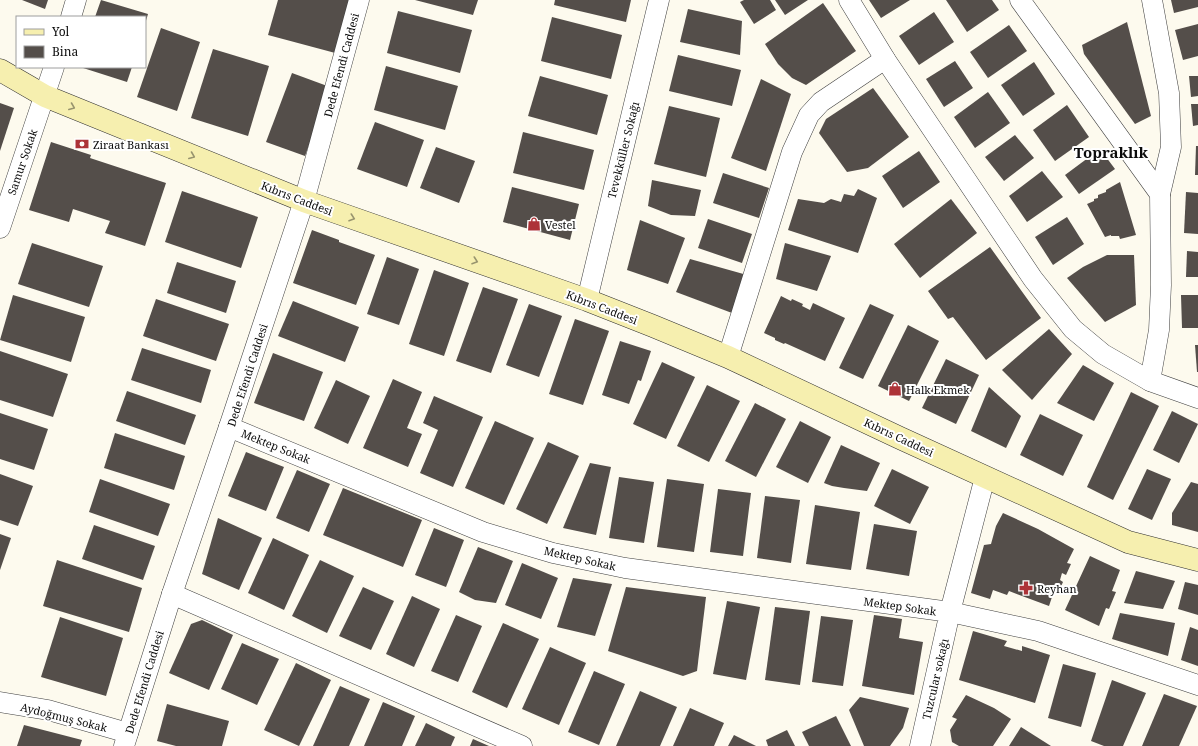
<svg xmlns="http://www.w3.org/2000/svg" width="1198" height="746" font-family="'Noto Serif',serif">
<style>
.building{fill:#544e4a}
.lines{fill:none;stroke-linecap:round;stroke-linejoin:round}
.street-casing{stroke:#3f3f3f;stroke-width:21}
.secondary-casing{stroke:#2e2e2e;stroke-width:23}
.street{stroke:#fff;stroke-width:20}
.secondary{stroke:#f6efaf;stroke-width:22}
.oneway{stroke:#98946e}
.labels{text-anchor:middle;dominant-baseline:central;stroke-width:4;stroke-linejoin:round;paint-order:stroke}
.street-label{font-size:11px;fill:#0c0c0c;stroke:#fff}
.poi-label{font-size:11px;fill:#0c0c0c;stroke:#fff;text-anchor:start}
.district-label{font-size:15px;font-weight:bold;fill:#0c0c0c;stroke:#fff}
</style>
<rect width="100%" height="100%" fill="#fdfaee"/>
<!-- building -->
<g class="building">
<path d="M22 0H48L45 9Z"/>
<path d="M101 0 148 14 145 24V17H95Z"/>
<path d="M278 0H353L339 54 268 35Z"/>
<path d="M415 0H478L473 15Z"/>
<path d="M555 0H631L626 22 554 5Z"/>
<path d="M744 0H770L776 10 754 24 740 2Z"/>
<path d="M775 0H808L785 15Z"/>
<path d="M869 0H910L881 18Z"/>
<path d="M946 0H992L999 10 967 32Z"/>
<path d="M1171 0H1198V7L1174 13Z"/>
<path d="M823 3 856 51 806 85 792 78 778 64 765 44Z"/>
<path d="M688 9 742 21 740 55 680 42Z"/>
<path d="M398 11 472 30 460 73 387 53Z"/>
<path d="M934 12 954 42 919 65 899 36Z"/>
<path d="M552 17 622 35 611 79 541 61Z"/>
<path d="M1127 22 1151 116 1135 124 1084 54 1082 45Z"/>
<path d="M1198 24V56L1183 60 1175 30Z"/>
<path d="M1009 25 1027 51 988 78 970 52Z"/>
<path d="M161 28 200 42 177 111 137 97Z"/>
<path d="M213 49 269 66 248 136 191 118Z"/>
<path d="M678 55 741 70 732 106 669 91Z"/>
<path d="M955 61 973 88 944 107 926 79Z"/>
<path d="M1034 62 1055 94 1023 116 1001 85Z"/>
<path d="M386 66 458 86 445 130 374 110Z"/>
<path d="M80 67H132L127 82Z"/>
<path d="M292 73 330 87 305 156 266 142Z"/>
<path d="M540 76 608 95 597 135 528 116Z"/>
<path d="M1189 76H1198V96L1191 97Z"/>
<path d="M761 79 791 94 766 171 731 158Z"/>
<path d="M873 88 909 137 868 168 847 172 819 133 826 119Z"/>
<path d="M988 92 1010 123 975 148 954 117Z"/>
<path d="M0 103 14 108 0 151Z"/>
<path d="M1191 104H1198V125L1193 126Z"/>
<path d="M1067 105 1089 137 1055 161 1033 130Z"/>
<path d="M669 106 720 118 706 177 654 164Z"/>
<path d="M375 122 424 140 407 187 357 169Z"/>
<path d="M523 132 594 150 584 190 513 173Z"/>
<path d="M1015 135 1034 158 1004 181 985 157Z"/>
<path d="M51 142 91 155 90 158 166 183 145 246 105 233 110 221 73 209 69 222 29 210Z"/>
<path d="M1196 146H1198V175H1195Z"/>
<path d="M436 147 475 161 459 203 420 188Z"/>
<path d="M1100 149 1115 169 1079 194 1065 175Z"/>
<path d="M919 151 940 182 903 208 882 176Z"/>
<path d="M1042 171 1063 197 1027 222 1009 196Z"/>
<path d="M723 173 769 188 759 218 713 203Z"/>
<path d="M652 180 701 190 695 216 671 215 648 206Z"/>
<path d="M1120 182 1136 235 1120 239 1119 236H1111V235L1105 237 1087 204 1094 201V199L1098 198V195L1106 192V190Z"/>
<path d="M512 187 579 204 570 240 503 222Z"/>
<path d="M858 189 877 198 858 253 788 230 798 199 824 203 831 199 841 202 844 194 854 196Z"/>
<path d="M182 191 258 217 241 268 165 242Z"/>
<path d="M1186 192 1198 193V234L1184 233Z"/>
<path d="M951 199 977 233 920 278 894 244Z"/>
<path d="M1067 217 1084 244 1053 265 1035 237Z"/>
<path d="M708 219 752 234 742 263 698 248Z"/>
<path d="M640 220 685 238 668 284 627 270Z"/>
<path d="M312 230 339 240V242L375 255 356 305 293 283Z"/>
<path d="M32 243 103 266 89 307 18 284Z"/>
<path d="M785 243 831 256 817 291 776 279Z"/>
<path d="M990 247 1041 318 986 360 953 317 948 319 928 291Z"/>
<path d="M1187 251 1198 252V277H1186Z"/>
<path d="M1107 255H1134L1136 305 1105 322 1067 278 1083 267Z"/>
<path d="M387 257 419 269 399 325 367 314Z"/>
<path d="M690 259 747 275 732 313 676 292Z"/>
<path d="M177 262 236 281 226 313 167 293Z"/>
<path d="M434 270 469 283 444 356 409 344Z"/>
<path d="M483 287 518 299 491 373 456 361Z"/>
<path d="M13 295 85 317 71 362 0 340Z"/>
<path d="M1181 295H1198V328H1182Z"/>
<path d="M781 296 791 301 792 299 803 304 802 306 810 310 813 303 845 318 825 361 785 343 784 344 775 340V338L764 333Z"/>
<path d="M156 299 229 324 216 361 143 336Z"/>
<path d="M293 301 359 327 345 362 278 336Z"/>
<path d="M529 304 562 316 539 377 506 365Z"/>
<path d="M870 304 894 315 863 379 839 368Z"/>
<path d="M575 319 609 331 583 405 549 394Z"/>
<path d="M908 325 939 341 909 401 878 386Z"/>
<path d="M1049 329 1072 354 1032 400 1002 370Z"/>
<path d="M620 341 651 351 641 381 638 380 629 404 602 395Z"/>
<path d="M1195 345H1198V372H1197Z"/>
<path d="M142 348 211 370 201 403 131 380Z"/>
<path d="M0 351 68 374 53 417 0 400Z"/>
<path d="M273 353 323 372 304 421 254 403Z"/>
<path d="M946 359 979 375 956 424 922 408Z"/>
<path d="M662 362 695 377 666 439 633 424Z"/>
<path d="M1083 365 1114 383 1094 421 1057 403Z"/>
<path d="M393 379 422 392 407 428 422 434 408 467 363 448Z"/>
<path d="M336 380 370 396 348 444 314 428Z"/>
<path d="M707 385 740 401 709 462 677 446Z"/>
<path d="M989 387 1021 416 1006 448 971 431Z"/>
<path d="M127 391 196 415 185 445 116 421Z"/>
<path d="M1131 392 1159 406 1113 500 1087 487Z"/>
<path d="M434 396 483 417 453 487 420 473 438 430 423 423Z"/>
<path d="M755 403 786 419 756 477 725 461Z"/>
<path d="M1172 411 1198 424 1179 463 1153 450Z"/>
<path d="M0 413 48 429 34 470 0 459Z"/>
<path d="M1040 414 1083 435 1063 476 1020 455Z"/>
<path d="M495 421 534 438 504 505 465 488Z"/>
<path d="M800 421 831 437 808 483 776 467Z"/>
<path d="M115 433 185 456 174 490 104 468Z"/>
<path d="M548 442 579 456 547 524 516 509Z"/>
<path d="M841 445 880 463 867 491 844 488 832 486 824 483Z"/>
<path d="M246 452 284 467 266 511 228 496Z"/>
<path d="M590 463 611 467 596 535 563 528Z"/>
<path d="M892 469 929 487 910 524 874 506Z"/>
<path d="M1147 469 1171 479 1152 520 1128 509Z"/>
<path d="M297 470 330 484 309 532 276 518Z"/>
<path d="M0 474 33 486 18 526 0 520Z"/>
<path d="M619 477 654 482 644 543 609 538Z"/>
<path d="M100 479 170 504 158 536 89 512Z"/>
<path d="M667 479 704 484 694 552 657 547Z"/>
<path d="M1191 482 1198 484V532L1172 525V513Z"/>
<path d="M343 488 422 520 403 567 323 535Z"/>
<path d="M718 489 751 493 743 556 710 552Z"/>
<path d="M765 496 800 500 791 563 757 558Z"/>
<path d="M815 505 860 512 851 570 806 564Z"/>
<path d="M1003 513 1038 529 1074 549 1067 563 1071 564 1066 575 1062 573 1060 580 1063 582 1058 593 1054 591 1049 606 1009 591 1007 595 993 590 990 599 971 593 984 545 991 544 996 526Z"/>
<path d="M218 518 262 538 239 590 202 574Z"/>
<path d="M874 524 917 531 909 576 866 569Z"/>
<path d="M94 525 155 546 143 580 82 559Z"/>
<path d="M434 528 464 540 446 587 415 575Z"/>
<path d="M0 534 11 538 0 570Z"/>
<path d="M273 538 309 555 284 610 248 593Z"/>
<path d="M478 547 513 561 496 603 475 600 459 592Z"/>
<path d="M1090 556 1120 570 1112 591 1116 592 1109 609 1106 608 1099 626 1065 610Z"/>
<path d="M57 560 142 588 129 632 43 606Z"/>
<path d="M320 560 354 576 327 633 292 616Z"/>
<path d="M522 563 558 578 541 619 505 605Z"/>
<path d="M1136 571 1175 581 1163 609 1124 603Z"/>
<path d="M573 578 612 584 595 636 557 627Z"/>
<path d="M1185 582 1198 585V615L1178 609Z"/>
<path d="M363 587 394 601 371 650 339 636Z"/>
<path d="M626 587 706 597 697 671 683 676 608 651Z"/>
<path d="M412 596 440 609 414 667 386 654Z"/>
<path d="M727 601 760 607 746 680 713 674Z"/>
<path d="M775 607 810 611 800 685 765 680Z"/>
<path d="M1120 613 1175 623 1168 656 1112 639Z"/>
<path d="M456 615 482 626 458 682 431 671Z"/>
<path d="M874 615 902 619 899 638 923 642 914 695 862 686Z"/>
<path d="M821 616 853 620 843 686 812 682Z"/>
<path d="M60 617 123 638 106 696 41 677Z"/>
<path d="M202 620 233 635 209 690 169 673 191 624Z"/>
<path d="M503 623 539 639 507 708 472 692Z"/>
<path d="M1190 627 1198 630V666L1181 660Z"/>
<path d="M973 631 1007 641 1004 646 1022 651V646L1050 655 1035 703 959 680Z"/>
<path d="M242 643 279 659 257 705 221 689Z"/>
<path d="M550 647 586 663 559 725 522 709Z"/>
<path d="M296 663 331 680 299 746 264 730Z"/>
<path d="M1063 664 1096 673 1081 727 1048 718Z"/>
<path d="M594 671 625 684 599 745 568 732Z"/>
<path d="M1112 680 1146 693 1123 746H1104L1091 741Z"/>
<path d="M340 686 370 699 349 746H313Z"/>
<path d="M640 691 677 707 660 746H616Z"/>
<path d="M1164 694 1197 706 1179 746H1142Z"/>
<path d="M966 695 994 708 1011 719 993 746H959L952 742 950 730 957 719 952 717Z"/>
<path d="M860 697 909 708 903 728 890 746H864L849 710Z"/>
<path d="M383 702 415 716 402 746H364Z"/>
<path d="M167 704 229 721 222 746H176L157 741Z"/>
<path d="M690 708 724 723 714 746H673Z"/>
<path d="M836 716 851 746H809L802 732Z"/>
<path d="M426 723 455 737 451 746H415Z"/>
<path d="M24 725 82 740 80 746H17Z"/>
<path d="M1021 727 1051 746H1009Z"/>
<path d="M787 730 795 746H768L766 740Z"/>
<path d="M734 735 756 746H728Z"/>
<path d="M473 739 489 746H470Z"/>
</g>
<g class="lines">
<!-- street casing -->
<g class="street-casing">
<g id="street">
<path d="M849 0 885 59 1033 279 1073 329 1103 354 1150 381 1198 398"/>
<path d="M1020 0 1160 194 1161 285 1159 330 1150 381"/>
<path d="M1152 0 1169 93 1171 147 1160 194"/>
<path d="M71 17 76 0"/>
<path d="M0 228 54 67"/>
<path d="M587 300 659 0"/>
<path d="M728 357 792 152 809 115 821 102 885 59"/>
<path d="M229 427 483 532 553 553 625 568 950 612 920 746"/>
<path d="M985 477 950 612 1038 631 1198 685"/>
<path d="M172 594 522 746"/>
<path d="M0 702 48 710 128 733"/>
<path d="M124 746 172 594 229 427 304 201 359 0"/>
</g>
</g>
<!-- secondary casing -->
<g class="secondary-casing">
<path id="secondary" d="M0 70 45 96 304 201 587 300 653 326 728 357 900 438 1128 542 1198 560"/>
</g>
<!-- street -->
<use href="#street" class="street"/>
<!-- secondary -->
<use href="#secondary" class="secondary"/>
</g>
<!-- one-way arrows -->
<defs><path id="oneway-chevron" d="M-2-3.5L2.5 0L-2 3.5" fill="none" stroke-width="1.6" stroke-linecap="round" stroke-linejoin="round"/></defs>
<g class="oneway">
<use href="#oneway-chevron" transform="translate(72 107) rotate(22)"/>
<use href="#oneway-chevron" transform="translate(192 156) rotate(22)"/>
<use href="#oneway-chevron" transform="translate(352 218) rotate(19)"/>
<use href="#oneway-chevron" transform="translate(475 261) rotate(19)"/>
</g>
<!-- icons -->
<defs>
<g id="bank-bare" transform="scale(1.08)"><path d="M-6-4H6V4H-6ZM0-2.3a2.3 2.3 0 1 0 0 4.6a2.3 2.3 0 1 0 0-4.6Z" fill="#ad3338" stroke="#fff" stroke-width="2.5" paint-order="stroke"/></g>
<g id="shop-bare" transform="scale(1.08)"><path d="M-5-2.5h2.3a2.7 3.5 0 0 1 5.4 0H5L5.5 6h-11ZM-1.5-2.5h3a1.5 2.3 0 0 0-3 0Z" fill="#ad3338" stroke="#fff" stroke-width="2.5" paint-order="stroke"/></g>
<g id="pharmacy-bare" transform="scale(1.08)"><path d="M-2-6h4v4h4v4h-4v4h-4v-4h-4v-4h4Z" fill="#ad3338" stroke="#fff" stroke-width="2.5" paint-order="stroke"/></g>
</defs>
<g fill-rule="evenodd">
<use href="#bank-bare" x="82" y="144"/>
<use href="#shop-bare" x="534" y="224"/>
<use href="#shop-bare" x="895" y="389"/>
<use href="#pharmacy-bare" x="1026" y="588"/>
</g>
<g class="labels">
<!-- street labels -->
<g class="street-label">
<text transform="translate(341 65) rotate(-75)">Dede Efendi Caddesi</text>
<text transform="translate(623 150) rotate(-76)">Tevekküller Sokağı</text>
<text transform="translate(22 162) rotate(-71)">Samur Sokak</text>
<text transform="translate(297 198) rotate(21)">Kıbrıs Caddesi</text>
<text transform="translate(602 307) rotate(21)">Kıbrıs Caddesi</text>
<text transform="translate(247 375) rotate(-72)">Dede Efendi Caddesi</text>
<text transform="translate(899 437) rotate(25)">Kıbrıs Caddesi</text>
<text transform="translate(276 446) rotate(22)">Mektep Sokak</text>
<text transform="translate(580 558) rotate(13)">Mektep Sokak</text>
<text transform="translate(900 606) rotate(8)">Mektep Sokak</text>
<text transform="translate(935 679) rotate(-77)">Tuzcular sokağı</text>
<text transform="translate(144 682) rotate(-73)">Dede Efendi Caddesi</text>
<text transform="translate(64 717) rotate(14)">Aydoğmuş Sokak</text>
</g>
<!-- poi labels -->
<g class="poi-label">
<text x="93" y="144">Ziraat Bankası</text>
<text x="545" y="224">Vestel</text>
<text x="906" y="389">Halk Ekmek</text>
<text x="1037" y="588">Reyhan</text>
</g>
<!-- district labels -->
<g class="district-label">
<text x="1111" y="152">Topraklık</text>
</g>
</g>
<!-- legend -->
<rect x="16" y="16" width="130" height="52" fill="#ffffff" stroke="#9e9e9e"/>
<rect x="24" y="29" width="20" height="6" fill="#f6efaf" stroke="#9e9e9e"/>
<text x="52" y="36" font-size="12" fill="#0c0c0c">Yol</text>
<rect x="24" y="46" width="20" height="12" fill="#544e4a" stroke="#9e9e9e"/>
<text x="52" y="56" font-size="12" fill="#0c0c0c">Bina</text>
</svg>
